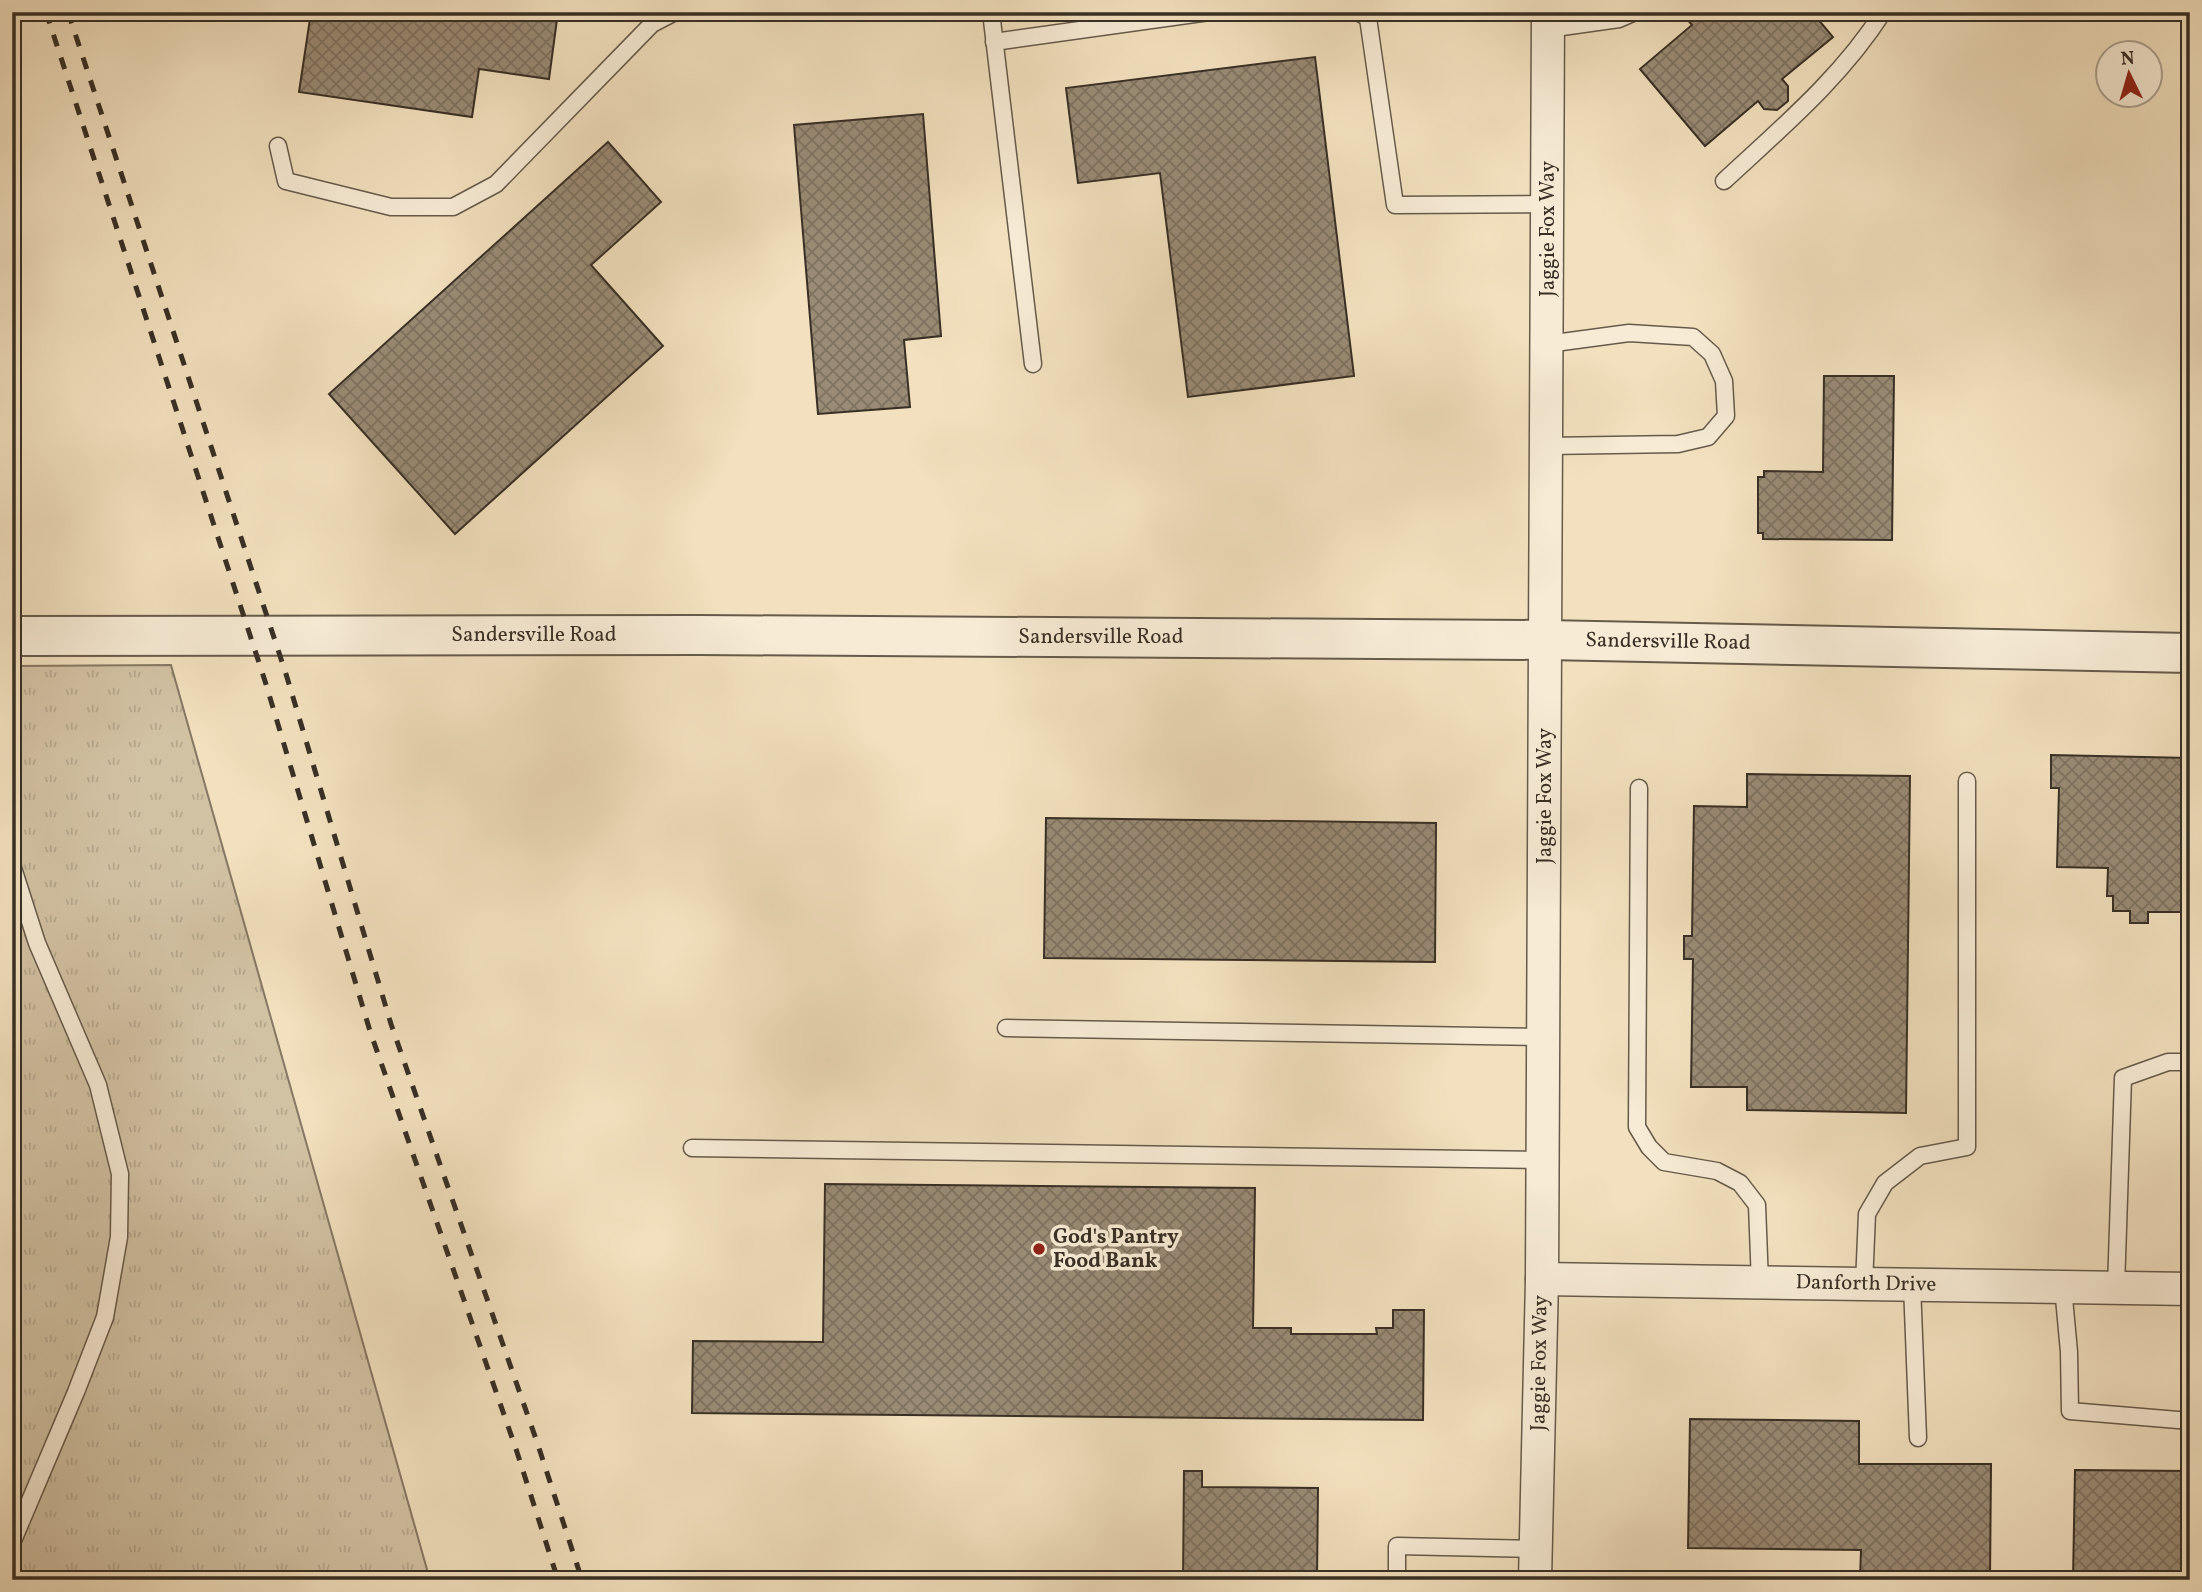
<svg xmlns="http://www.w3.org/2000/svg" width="2202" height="1592" font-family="Vollkorn,serif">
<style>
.grass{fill:url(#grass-tufts);stroke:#857864;stroke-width:2}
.building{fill:url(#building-cross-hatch);stroke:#382f25;stroke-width:2}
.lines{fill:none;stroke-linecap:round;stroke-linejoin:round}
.service-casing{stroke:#665b4b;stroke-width:19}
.minor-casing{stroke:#665b4b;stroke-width:35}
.tertiary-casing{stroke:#665b4b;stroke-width:42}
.service{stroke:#f7ebd5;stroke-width:16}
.minor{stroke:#f7ebd5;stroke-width:32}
.tertiary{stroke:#f7ebd5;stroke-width:38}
.rail{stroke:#382f25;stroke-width:5;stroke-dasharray:12 12;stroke-linecap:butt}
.poi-dot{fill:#8f2418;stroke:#f7ebd5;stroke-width:2.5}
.labels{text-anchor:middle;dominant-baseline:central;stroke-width:7;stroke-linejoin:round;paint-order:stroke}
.street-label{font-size:21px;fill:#382f25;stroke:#f7ebd5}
.poi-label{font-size:21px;font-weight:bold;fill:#382f25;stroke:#f7ebd5;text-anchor:start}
</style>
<defs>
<pattern id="grass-tufts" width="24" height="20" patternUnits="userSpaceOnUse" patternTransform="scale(1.75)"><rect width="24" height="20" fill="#d2c2a4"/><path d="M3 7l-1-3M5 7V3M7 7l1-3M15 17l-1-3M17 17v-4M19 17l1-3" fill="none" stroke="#b5a78d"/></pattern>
<pattern id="building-cross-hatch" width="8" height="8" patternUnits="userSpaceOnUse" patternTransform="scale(1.75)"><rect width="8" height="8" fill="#998b75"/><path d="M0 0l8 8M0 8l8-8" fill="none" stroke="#7e7260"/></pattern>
</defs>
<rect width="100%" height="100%" fill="#f2e0be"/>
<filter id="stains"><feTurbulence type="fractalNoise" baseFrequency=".00286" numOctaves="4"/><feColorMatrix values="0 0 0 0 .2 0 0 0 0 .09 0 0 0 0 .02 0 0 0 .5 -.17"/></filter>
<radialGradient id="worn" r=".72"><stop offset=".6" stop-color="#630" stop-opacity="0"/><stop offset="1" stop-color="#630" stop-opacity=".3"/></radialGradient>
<!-- grass -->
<path class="grass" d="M171 665 430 1580H12V666Z"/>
<!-- building -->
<g class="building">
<path d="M311 12H558L549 79 479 69 472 117 299 92Z"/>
<path d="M1686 12H1812L1833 37 1782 79 1788 86V101L1777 110 1764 109 1758 101 1705 146 1640 69 1692 25 1686 18Z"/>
<path d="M1315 57 1354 376 1188 397 1160 173 1078 183 1066 88Z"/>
<path d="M923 114 941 336 904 340 910 407 818 414 794 125Z"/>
<path d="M608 142 661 202 591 265 663 346 455 534 329 394Z"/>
<path d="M1824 376H1894L1892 540 1763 539V533H1758V477H1764V471L1823 472Z"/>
<path d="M2051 755 2190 758V912H2148V923H2130V911H2113V896H2107L2108 868 2057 867 2059 788H2051Z"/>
<path d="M1747 774 1910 776 1906 1113 1747 1110V1087H1691L1693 959H1684V936H1692L1694 806 1747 807Z"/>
<path d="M1046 818 1436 823 1435 962 1044 958Z"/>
<path d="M825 1184 1255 1188 1253 1328H1291V1334H1377L1376 1328H1393V1310H1424L1423 1420 692 1413 693 1341 823 1342Z"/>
<path d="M1690 1419 1859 1421V1464H1991L1990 1580H1860L1861 1550 1688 1548Z"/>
<path d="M2075 1470 2190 1471V1580H2073Z"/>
<path d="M1184 1471H1202V1487L1318 1488 1317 1580H1183Z"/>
</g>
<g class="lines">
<!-- service casing -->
<g class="service-casing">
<g id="service">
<path d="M991 12 1033 364"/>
<path d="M1358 12 1368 18 1395 205 1548 204"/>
<path d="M1548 29 1619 19 1635 12"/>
<path d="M994 42 1209 12"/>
<path d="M278 146 286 181 391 207H453L496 184 652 24 675 12"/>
<path d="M1724 181C1781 128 1841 78 1883 12"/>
<path d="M1547 446 1678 444 1708 437 1726 416 1724 381 1712 354 1693 337 1629 333 1547 344"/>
<path d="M1639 788 1637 1127 1649 1147 1664 1162 1717 1171 1740 1183 1757 1205 1760 1283"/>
<path d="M12 865 37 943 98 1085 120 1174 119 1237 105 1317 76 1392 12 1543"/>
<path d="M1006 1028 1543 1037"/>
<path d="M692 1148 1543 1160"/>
<path d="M1864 1284 1867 1214 1885 1183 1920 1156 1967 1147V781"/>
<path d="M1912 1285 1918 1438"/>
<path d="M2063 1287 2069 1352 2070 1411 2190 1421"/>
<path d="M2116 1288 2123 1078 2168 1062H2190"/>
<path d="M1397 1580V1546L1536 1549"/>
</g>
</g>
<!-- minor casing -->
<g class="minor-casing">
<g id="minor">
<path d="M1542 1279 2190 1289"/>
<path d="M1535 1580 1542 1279 1548 12"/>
</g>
</g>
<!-- tertiary casing -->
<g class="tertiary-casing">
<path id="tertiary" d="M12 636 699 635 1546 640 2190 653"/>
</g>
<!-- service -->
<use href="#service" class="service"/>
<!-- minor -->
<use href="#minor" class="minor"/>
<!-- tertiary -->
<use href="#tertiary" class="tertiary"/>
<!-- rail -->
<g class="rail">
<path d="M46 12 265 681 370 1031 516 1449 558 1580"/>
<path d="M68 12 286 674 391 1024 537 1442 582 1580"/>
</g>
</g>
<!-- markers -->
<circle class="poi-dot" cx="1039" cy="1249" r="7"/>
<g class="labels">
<!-- street labels -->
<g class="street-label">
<text transform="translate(1548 229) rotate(-90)">Jaggie Fox Way</text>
<text x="534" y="635">Sandersville Road</text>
<text x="1101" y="637">Sandersville Road</text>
<text transform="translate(1668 642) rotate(1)">Sandersville Road</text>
<text transform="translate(1545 796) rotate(-90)">Jaggie Fox Way</text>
<text transform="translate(1866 1284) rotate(1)">Danforth Drive</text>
<text transform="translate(1540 1363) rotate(-89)">Jaggie Fox Way</text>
</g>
<!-- poi labels -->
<g class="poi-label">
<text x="1053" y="1237">God's Pantry<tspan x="1053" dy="24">Food Bank</tspan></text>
</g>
</g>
<!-- margin -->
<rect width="2202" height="1592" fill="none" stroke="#f2e0be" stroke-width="42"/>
<rect x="14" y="14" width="2174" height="1564" fill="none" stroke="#382f25" stroke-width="3.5"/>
<rect x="21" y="21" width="2160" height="1550" fill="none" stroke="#382f25" stroke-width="2"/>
<!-- north arrow -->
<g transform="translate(2129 74) rotate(355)"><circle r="33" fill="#f7ebd5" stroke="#aba08f" stroke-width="2"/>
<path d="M0-5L12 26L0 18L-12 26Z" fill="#8f2418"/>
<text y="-10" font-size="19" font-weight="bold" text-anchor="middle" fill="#382f25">N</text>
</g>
<rect width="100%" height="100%" filter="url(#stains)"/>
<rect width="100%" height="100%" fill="url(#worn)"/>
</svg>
